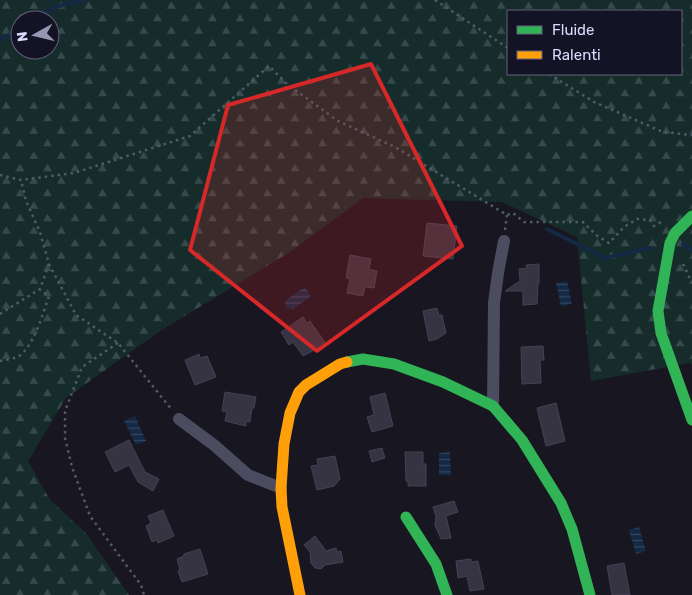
<svg xmlns="http://www.w3.org/2000/svg" width="692" height="595" font-family="Rubik,sans-serif">
<style>
.forest{fill:url(#forest-firs);fill-rule:evenodd}
.water{fill:url(#water-rules)}
.lines{fill:none;stroke-linecap:round;stroke-linejoin:round}
.stream{stroke:#132944;stroke-width:4}
.building{fill:#363442;stroke:#444254}
.path{stroke:#4e5c67;stroke-width:2.5;stroke-dasharray:2.5 4;stroke-linecap:butt}
.street{stroke:#4c4c61;stroke-width:12}
.fast{stroke:#30b455;stroke-width:11}
.slow{stroke:#ff9f0a;stroke-width:11}
.marked{fill:#d62828;fill-opacity:0.2;stroke:#d62828;stroke-width:4;stroke-linejoin:round}
</style>
<defs>
<pattern id="forest-firs" width="22" height="20" patternUnits="userSpaceOnUse" patternTransform="scale(1.25)"><rect width="22" height="20" fill="#152c2b"/><path d="M5 1l3.5 6h-7zM16 11l3.5 6h-7z" fill="#364a4b"/></pattern>
<pattern id="water-rules" width="6" height="5" patternUnits="userSpaceOnUse" patternTransform="scale(1.25)"><rect width="6" height="5" fill="#132944"/><path d="M0 2.5h6" fill="none" stroke="#354760"/></pattern>
</defs>
<rect width="100%" height="100%" fill="#181621"/>
<!-- forest -->
<path class="forest" d="M0 0H692V365L689 363 591 381 577 237 502 202 363 198 290 252 160 331 66 398 28 461 50 500 85 532 129 595H0ZM508 11H681V74H508ZM20 20H50V50H20Z"/>
<!-- water -->
<g class="water">
<path d="M567 281 572 304 561 306 556 283Z"/>
<path d="M305 287 311 296 292 310 291 308 287 309 285 304 286 300Z"/>
<path d="M135 416 146 441 136 445 124 421Z"/>
<path d="M450 452 451 475H439V453Z"/>
<path d="M639 527 646 551 636 554 629 530Z"/>
</g>
<g class="lines">
<!-- stream -->
<g class="stream">
<path d="M34 20 55 7 84 0"/>
<path d="M0 40 20 29"/>
<path d="M547 229 605 258 651 248"/>
<path d="M683 244 692 250"/>
</g>
</g>
<!-- building -->
<g class="building">
<path d="M427 223 457 226 453 259 423 256Z"/>
<path d="M350 255 371 259 369 269 377 271 374 288 365 287 363 296 347 293 350 279 346 278Z"/>
<path d="M539 264V283H538L537 304 523 305V291H505L520 281 519 269 527 268 526 265Z"/>
<path d="M437 308 439 315H442L446 333 437 339 429 341 423 311Z"/>
<path d="M303 317 307 323 310 321 326 344 303 356 293 342 289 345 281 332Z"/>
<path d="M543 346 544 360H540L541 383 522 384 521 347Z"/>
<path d="M199 354 200 358 207 356 216 377 195 385 185 360Z"/>
<path d="M225 392 256 397 254 408H252L250 422 246 421V426L225 421 227 412 222 411Z"/>
<path d="M385 393 393 426 372 432 367 417 374 415 370 397Z"/>
<path d="M556 403 565 441 546 446 537 408Z"/>
<path d="M129 440 145 472 159 479 153 491 138 482 129 465 115 472 105 452Z"/>
<path d="M382 448 385 458 372 462 369 451Z"/>
<path d="M405 452H423V464H426V486H408V481H406Z"/>
<path d="M335 456 340 479 334 486 317 490 311 466 318 465 317 459Z"/>
<path d="M454 501 458 512 446 516 451 538 441 539 435 525 436 516 433 507Z"/>
<path d="M163 510 174 536 158 543 157 540 152 542 146 526 151 523 148 516Z"/>
<path d="M315 536 326 551 336 548 337 552 341 551 343 562 325 565 321 569 315 568 311 563 310 552 304 545Z"/>
<path d="M200 549 208 574 182 582 178 571 180 570 177 559 184 556V554Z"/>
<path d="M471 559V562L478 561 484 589 470 591 467 576 458 578 456 561Z"/>
<path d="M624 563 630 595H612L607 566Z"/>
</g>
<g class="lines">
<!-- path -->
<g class="path">
<path d="M435 0 508 48"/>
<path d="M549 74 594 102 663 132 692 135"/>
<path d="M0 175 21 180 74 173 190 136 269 66 287 84 338 121 395 147 507 215 513 213 524 222H583L596 235 609 243 624 227 637 219 650 220 654 226 661 222"/>
<path d="M505 230 507 215"/>
<path d="M49 264 76 315 118 343 172 410"/>
<path d="M683 264 692 283"/>
<path d="M0 314 40 289 49 264 40 232 26 201 21 180"/>
<path d="M118 343 82 367 65 411V438L72 467 90 516 141 585 144 595"/>
<path d="M0 361C6 360 13 359 19 356 34 346 43 313 49 296L40 290"/>
</g>
<!-- street -->
<g class="street">
<path d="M493 406 494 303 498 273 504 241"/>
<path d="M179 419 214 445 248 475 281 488"/>
</g>
<!-- fast -->
<g class="fast">
<path d="M692 216 675 233 670 243 658 311 661 333 692 420"/>
<path d="M347 362 363 359 394 364 443 382 493 406 522 440 561 503 572 529 590 595"/>
<path d="M406 517 436 564 447 595"/>
</g>
<!-- slow -->
<path class="slow" d="M300 595 282 507 281 488 284 444 290 413 299 392 306 385 340 364 347 362"/>
</g>
<!-- marked area -->
<path class="marked" d="M371 64 462 246 317 351 190 250 228 105Z"/>
<!-- legend -->
<rect x="507" y="10" width="175" height="65" fill="#141225" stroke="#64627b"/>
<rect x="517" y="26" width="25" height="8" fill="#30b455" stroke="#64627b"/>
<text x="552" y="35" font-size="15" fill="#dbdafb">Fluide</text>
<rect x="517" y="51" width="25" height="8" fill="#ff9f0a" stroke="#64627b"/>
<text x="552" y="60" font-size="15" fill="#dbdafb">Ralenti</text>
<!-- north arrow -->
<g transform="translate(35 35) rotate(262)"><circle r="24" fill="#141225" stroke="#64627b"/>
<path d="M0-4L9 19L0 12L-9 19Z" fill="#9795af"/>
<text y="-8" font-size="14" font-weight="bold" text-anchor="middle" fill="#dbdafb">N</text>
</g>
</svg>
